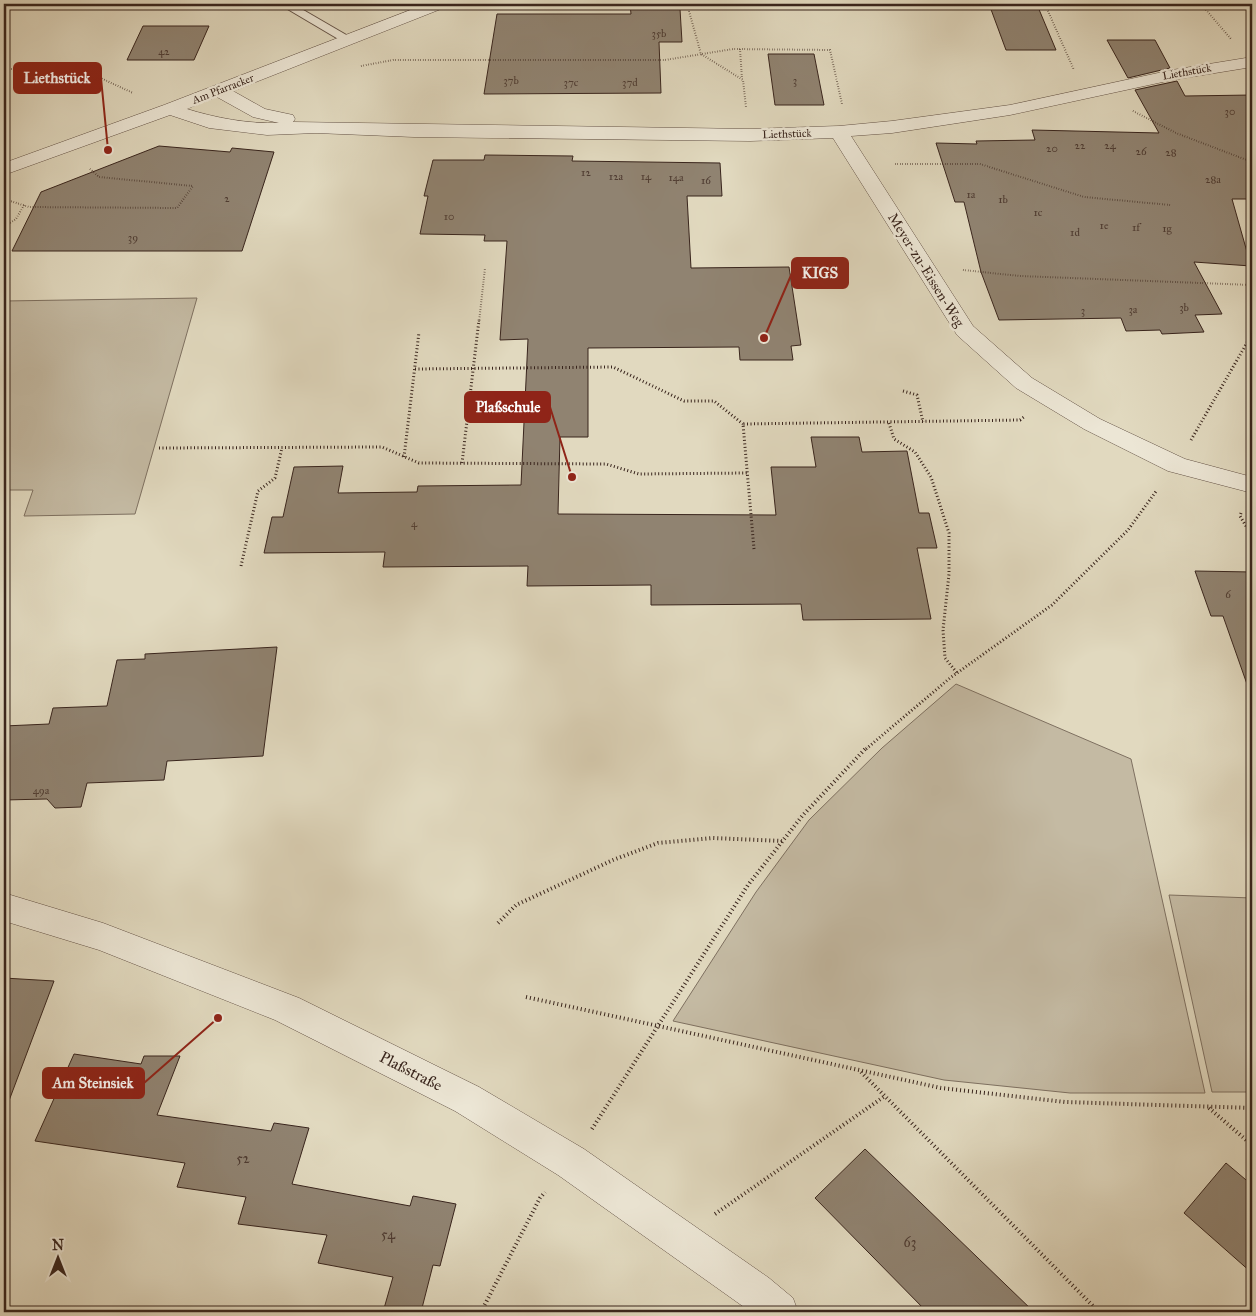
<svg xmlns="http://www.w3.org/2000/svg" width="1256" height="1316" font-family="'IM FELL Great Primer',serif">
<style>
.green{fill:#c4baa3;stroke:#7e7060}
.building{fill:#908371;stroke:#39251d}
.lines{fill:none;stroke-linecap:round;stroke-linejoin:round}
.lane-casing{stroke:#635246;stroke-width:2}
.street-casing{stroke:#635246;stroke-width:1}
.path-far2{stroke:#39251d;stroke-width:2;stroke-dasharray:0.5 2;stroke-linecap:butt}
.path-far1{stroke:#39251d;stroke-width:3;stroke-dasharray:1 2.5;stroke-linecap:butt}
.path{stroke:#39251d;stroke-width:4;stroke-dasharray:1 3;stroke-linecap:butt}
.lane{fill:#ece6d5;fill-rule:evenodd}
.street{fill:#ece6d5;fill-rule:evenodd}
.labels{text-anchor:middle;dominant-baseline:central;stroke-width:5;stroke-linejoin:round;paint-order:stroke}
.number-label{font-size:11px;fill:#4f3c32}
.far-street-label{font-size:11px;fill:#39251d;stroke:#ece6d5}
.street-label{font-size:14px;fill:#39251d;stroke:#ece6d5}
.near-number-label{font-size:14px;fill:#4f3c32}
.near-street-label{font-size:16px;fill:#39251d;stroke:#ece6d5}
.leader{fill:none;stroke:#8f2418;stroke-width:2}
.callout-dot{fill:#8f2418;stroke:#ece6d5;stroke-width:2}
.callout{fill:#8f2418;stroke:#8f2418;stroke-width:2}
.callout-label{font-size:15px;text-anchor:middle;font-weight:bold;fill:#fff}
</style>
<rect width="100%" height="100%" fill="#e1d9bf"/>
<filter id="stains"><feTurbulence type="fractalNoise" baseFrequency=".004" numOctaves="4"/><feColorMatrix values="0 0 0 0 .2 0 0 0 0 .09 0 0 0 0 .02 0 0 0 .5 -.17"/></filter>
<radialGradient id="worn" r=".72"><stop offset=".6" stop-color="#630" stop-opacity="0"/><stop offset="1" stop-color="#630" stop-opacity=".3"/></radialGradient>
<!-- green -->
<g class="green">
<path d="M197 298 135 514 24 516 33 490H4V301Z"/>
<path d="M956 684 1131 759 1205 1093H1070L944 1080 673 1021 756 892 809 820 882 748Z"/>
<path d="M1169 895 1252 898V1092H1212Z"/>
</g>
<!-- building -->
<g class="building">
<path d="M630 4H674V9H680L682 42H659L661 93 484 94 497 14H631Z"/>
<path d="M989 4H1032L1033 7H1038L1056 50H1006Z"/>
<path d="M143 26H209L194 60H127Z"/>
<path d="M1107 40H1155L1170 68 1128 78Z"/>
<path d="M768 54H814L824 105H775Z"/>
<path d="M1177 81 1185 96 1252 95V199H1232L1251 266 1194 262 1222 314 1195 315 1204 332 1162 334 1160 330 1126 331 1121 318 999 320 981 272 964 202H955L936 143 977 144 976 141 1035 140 1032 130 1159 133 1135 90Z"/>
<path d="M159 146 230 152 232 148 274 152 242 251H12L41 192Z"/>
<path d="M485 155 573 156 572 161 720 163 722 196H687L691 268 789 267 801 345 791 346 793 360H740L739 347 588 348V437H560L558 514 776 515 771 467H816L811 437H859L862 452 907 451 919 513H929L937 548H917L931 619 803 620 801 604 651 605V585L527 586 528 566 383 567 385 552 264 553 272 517H283L294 467 343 466 338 493 417 492 418 486 521 485 528 339 500 340 507 241H484L485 235 420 234 428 196H424L433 160H484Z"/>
<path d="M1195 571 1252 572V686L1248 687 1223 616H1211Z"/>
<path d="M277 647 263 756 167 761 164 780 87 783 81 807 55 808 47 799 4 800V726L49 724 53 708 107 706 117 660 145 659V654Z"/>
<path d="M4 978 54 981 7 1106 4 1105Z"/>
<path d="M74 1054 141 1064 144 1056H180L157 1115 271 1131 274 1123 309 1128 292 1184 410 1206 413 1196 456 1204 440 1266 433 1265 421 1312H383L393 1277 318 1263 327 1235 238 1224 246 1197 177 1187 185 1163 35 1141Z"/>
<path d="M865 1149 1034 1312H927L815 1198Z"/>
<path d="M1226 1163 1252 1185V1273L1184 1213Z"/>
</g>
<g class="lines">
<!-- lane casing -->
<g class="lane-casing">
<path id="lane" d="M279 4H293L355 40 353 43H345Z"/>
</g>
<!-- street casing -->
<g class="street-casing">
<g id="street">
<path d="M426 4H448L446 7 233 91 265 109 293 115 295 119 293 122 750 129 839 126 892 121 1010 105 1172 70 1252 57V67L1172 80 1010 115 892 133 851 136 973 326 1032 378 1100 419 1185 459 1252 477V493L1168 471 1084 429 1016 388 957 335 833 138 750 141 414 137 316 133 267 135 209 128 170 115 4 175V163L164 105ZM217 97 253 117 279 123C248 124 216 118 187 109Z"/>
<path d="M4 893 103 923 299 998 479 1087 584 1149 769 1278 793 1298 798 1312H751L558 1175 455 1111 275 1020 99 950 4 921Z"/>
</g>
</g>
<!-- path-far2 -->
<g class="path-far2">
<path d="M687 4 701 54 743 80 746 107"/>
<path d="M1045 4 1074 70"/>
<path d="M1201 4 1231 39"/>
<path d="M740 49 742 79"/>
<path d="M361 66 393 60H665L733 49 830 50 842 104"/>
<path d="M4 69H81L133 93"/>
<path d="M1133 111 1176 133 1252 162"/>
<path d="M895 164H980L1084 197 1170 205"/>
<path d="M4 199 29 207 177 208 193 186 99 177 89 168"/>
<path d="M4 227 16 219 24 205"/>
<path d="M963 270 1020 276 1252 285"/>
<path d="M479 322 485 268"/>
</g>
<!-- path-far1 -->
<g class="path-far1">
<path d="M415 369 613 367 684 401H714L743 424"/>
<path d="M903 391 917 395 923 422"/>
<path d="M889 423 894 439 915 452 931 477 949 533V574L943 630 945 658 957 673"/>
<path d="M1191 440 1252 334"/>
<path d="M159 448 382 447 419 463 606 464 639 474 747 473"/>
<path d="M404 457 419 332"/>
<path d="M462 463 479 320"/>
<path d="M1241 513 1240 516 1252 536"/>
<path d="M754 549 743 424 1020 420 1024 417"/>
<path d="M241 566 258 491 275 478 282 448"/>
<path d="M866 749 950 678 1052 605 1128 530 1157 490"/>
</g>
<!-- path -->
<g class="path">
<path d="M498 923 516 905 613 860 658 843 713 838 782 841"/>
<path d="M526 997 941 1088 1065 1102 1252 1108"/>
<path d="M861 1072 1099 1312"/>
<path d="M1209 1108 1252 1145"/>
<path d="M592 1129 748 885 803 815 867 747"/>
<path d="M715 1214 885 1096"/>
<path d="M481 1312 540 1198 545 1192"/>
</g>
<!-- lane -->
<use href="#lane" class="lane"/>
<!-- street -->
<use href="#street" class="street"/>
</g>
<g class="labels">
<!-- number labels -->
<g class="number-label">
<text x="659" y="33">35b</text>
<text x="164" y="51">42</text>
<text x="511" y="80">37b</text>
<text x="795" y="80">3</text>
<text x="571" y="82">37c</text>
<text x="630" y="82">37d</text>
<text x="1230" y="111">30</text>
<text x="1080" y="145">22</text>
<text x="1110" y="145">24</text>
<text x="1052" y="148">20</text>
<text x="1141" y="151">26</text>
<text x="1171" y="152">28</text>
<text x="586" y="172">12</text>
<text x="616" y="176">12a</text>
<text x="646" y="176">14</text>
<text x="676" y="177">14a</text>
<text x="1213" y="179">28a</text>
<text x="706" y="180">16</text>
<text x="971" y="194">1a</text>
<text x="227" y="198">2</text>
<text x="1003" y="199">1b</text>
<text x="1038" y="212">1c</text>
<text x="449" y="216">10</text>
<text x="1104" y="225">1e</text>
<text x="1136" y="227">1f</text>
<text x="1167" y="228">1g</text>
<text x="1075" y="232">1d</text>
<text x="133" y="237">39</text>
<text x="1184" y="307">3b</text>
<text x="1133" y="309">3a</text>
<text x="1083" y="310">3</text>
<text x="414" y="523">4</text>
<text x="1228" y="594">6</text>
<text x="41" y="790">49a</text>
</g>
<!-- far-street labels -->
<g class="far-street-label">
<text transform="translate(1187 72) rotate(-10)">Liethstück</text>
<text transform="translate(223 89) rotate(-21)">Am Pfarracker</text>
<text transform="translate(787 134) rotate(-2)">Liethstück</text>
</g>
<!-- street labels -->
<g class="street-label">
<text transform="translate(926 270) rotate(58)">Meyer-zu-Eissen-Weg</text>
</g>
<!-- near-number labels -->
<g class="near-number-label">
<text x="243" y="1158">52</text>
<text x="388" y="1234">54</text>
<text x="910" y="1242">63</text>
</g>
<!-- near-street labels -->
<g class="near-street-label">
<text transform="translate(411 1071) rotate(27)">Plaßstraße</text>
</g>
</g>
<!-- callouts -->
<path class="leader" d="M108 150L101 78M764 338L792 273M572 477L550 407M218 1018L144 1083"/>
<g class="callout-dot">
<circle cx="108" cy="150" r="5"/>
<circle cx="764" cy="338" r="5"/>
<circle cx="572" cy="477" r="5"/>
<circle cx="218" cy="1018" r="5"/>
</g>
<g class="callout">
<rect x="14" y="63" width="87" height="30" rx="5"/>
<rect x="792" y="258" width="56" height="30" rx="5"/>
<rect x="465" y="392" width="85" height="30" rx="5"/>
<rect x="43" y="1068" width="101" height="30" rx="5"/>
</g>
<g class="callout-label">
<text x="57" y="83">Liethstück</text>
<text x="820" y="278">KIGS</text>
<text x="508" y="412">Plaßschule</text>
<text x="93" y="1088">Am Steinsiek</text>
</g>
<!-- margin -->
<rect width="1256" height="1316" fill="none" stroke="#e1d9bf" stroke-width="20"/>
<rect x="5" y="5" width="1246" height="1306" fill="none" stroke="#39251d" stroke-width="2.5"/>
<rect x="10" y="10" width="1236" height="1296" fill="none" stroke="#39251d"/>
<!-- north arrow -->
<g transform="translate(58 1258)" stroke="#ece6d5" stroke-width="4" paint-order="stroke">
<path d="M0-4L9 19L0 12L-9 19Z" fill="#39251d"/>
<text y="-8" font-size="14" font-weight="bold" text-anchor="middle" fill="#39251d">N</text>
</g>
<rect width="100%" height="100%" filter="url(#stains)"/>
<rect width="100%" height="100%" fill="url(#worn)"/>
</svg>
